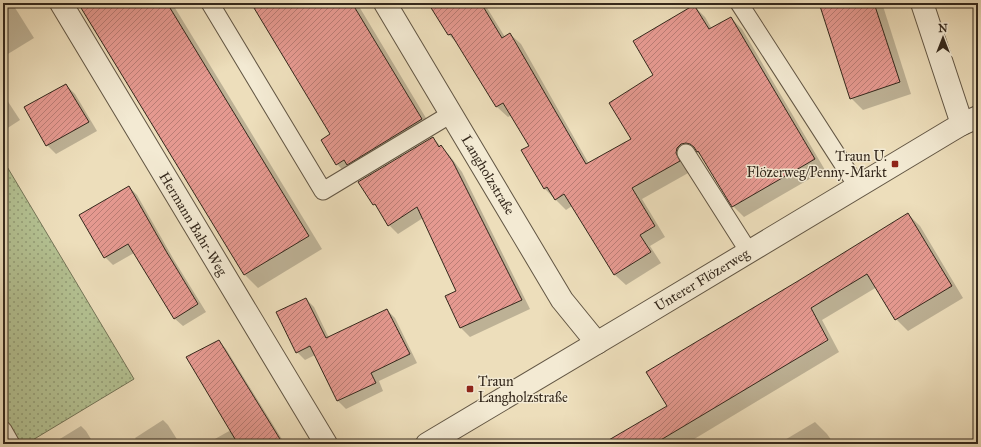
<svg xmlns="http://www.w3.org/2000/svg" width="981" height="447" font-family="'IM FELL Great Primer',serif">
<style>
.grass{fill:url(#grass-dots);stroke:#747558}
.shadow{fill:#0003}
.building{fill:url(#building-hatch);stroke:#34281c}
.lines{fill:none;stroke-linecap:round;stroke-linejoin:round}
.service-casing{stroke:#625644;stroke-width:19}
.minor-casing{stroke:#625644;stroke-width:24}
.service{stroke:#f3ead3;stroke-width:17}
.minor{stroke:#f3ead3;stroke-width:22}
.poi-dot{fill:#8f2418;stroke:#f3ead3;stroke-width:1.5}
.labels{text-anchor:middle;dominant-baseline:central;stroke-width:3;stroke-linejoin:round;paint-order:stroke}
.poi-label{font-size:14px;fill:#34281c;stroke:#f3ead3;text-anchor:end}
.street-label{font-size:14px;fill:#34281c;stroke:#f3ead3}
</style>
<defs>
<pattern id="grass-dots" width="8" height="8" patternUnits="userSpaceOnUse"><rect width="8" height="8" fill="#b4c293"/><path d="M2 2h.1M6 6h.1" fill="none" stroke="#939e77" stroke-width="1.8" stroke-linecap="round"/></pattern>
<pattern id="building-hatch" width="6" height="6" patternUnits="userSpaceOnUse"><rect width="6" height="6" fill="#e59990"/><path d="M-1 1l2-2M0 6l6-6M5 7l2-2" fill="none" stroke="#ba7d75"/></pattern>
</defs>
<rect width="100%" height="100%" fill="#eddebb"/>
<filter id="stains"><feTurbulence type="fractalNoise" baseFrequency=".005" numOctaves="4"/><feColorMatrix values="0 0 0 0 .2 0 0 0 0 .09 0 0 0 0 .02 0 0 0 .5 -.17"/></filter>
<radialGradient id="worn" r=".72"><stop offset=".6" stop-color="#630" stop-opacity="0"/><stop offset="1" stop-color="#630" stop-opacity=".3"/></radialGradient>
<!-- grass -->
<path class="grass" d="M3 160 134 379 26 444H3Z"/>
<!-- shadow -->
<g class="shadow">
<path d="M3 3H12L34 38 3 57Z"/>
<path d="M79 3H172L322 249 258 288 245 275Z"/>
<path d="M252 3H357L435 133 350 178 337 164 331 134Z"/>
<path d="M430 3H484L505 37 510 34 521 44 589 164 632 139 655 75 694 6 705 17 712 29 731 18 742 29 825 170 744 217 733 206 701 154 697 153 692 155 690 172 642 199 665 237 650 246 661 263 626 285 615 275 572 206 566 210 544 188 530 146 512 115 508 117 497 107 458 44 449 35Z"/>
<path d="M820 3H882L911 94 863 110 851 98Z"/>
<path d="M66 85 75 94 97 131 56 154 47 145Z"/>
<path d="M3 94 20 120 3 131Z"/>
<path d="M433 138 450 156 462 172 530 309 470 337 461 328 446 297 457 291 423 218 398 234 389 225 381 212 374 204Z"/>
<path d="M129 187 137 195 174 260 206 312 183 326 174 318 134 253 113 265 105 257Z"/>
<path d="M908 214 920 226 963 298 908 331 896 319 877 287 822 320 839 352 686 444H604L668 407Z"/>
<path d="M306 299 314 307 329 338 387 310 395 318 417 363 379 381 383 391 346 409 338 401 315 355 305 360 297 352Z"/>
<path d="M219 341 226 349 285 444H206L231 430Z"/>
<path d="M163 420 168 425 180 444H139L135 438Z"/>
<path d="M815 422 827 434 834 444H778Z"/>
<path d="M81 426 86 431 94 444H56L55 442Z"/>
<path d="M978 437V444H967Z"/>
</g>
<!-- building -->
<g class="building">
<path d="M78 3H167L309 236 244 275Z"/>
<path d="M251 3H352L422 119 347 165 344 160 336 165 321 140 330 134Z"/>
<path d="M428 3H481L502 38 510 33 586 164 631 139 609 103 653 75 633 41 694 5 709 29 731 17 815 159 732 207 698 151 697 152 694 147 690 144 686 143 681 144 677 148 676 153 680 161 632 188 655 226 640 235 651 252 614 275 564 194 555 200 547 187 544 189 521 150 529 146 503 103 496 107 451 34 448 35Z"/>
<path d="M819 3H874L900 82 850 99Z"/>
<path d="M66 84 89 122 46 146 24 107Z"/>
<path d="M433 137 439 147 441 145 453 162 522 300 460 328 445 296 456 291 417 207 388 226 375 204 373 205 358 182Z"/>
<path d="M129 186 166 251 198 304 174 319 128 244 104 258 79 215Z"/>
<path d="M908 213 952 286 895 320 867 274 811 308 828 340 654 444H602L667 406 646 372 798 281Z"/>
<path d="M306 298 326 338 387 309 410 354 371 373 376 383 337 401 310 346 296 353 276 312Z"/>
<path d="M219 340 283 444H238L186 357Z"/>
</g>
<g class="lines">
<!-- service casing -->
<g class="service-casing">
<g id="service">
<path d="M210 3 323 191 451 114"/>
<path d="M739 3 857 186"/>
<path d="M686 153 749 252"/>
<path d="M3 430 11 444"/>
</g>
</g>
<!-- minor casing -->
<g class="minor-casing">
<g id="minor">
<path d="M61 3 326 444"/>
<path d="M385 3 562 300 597 343"/>
<path d="M922 3 962 124"/>
<path d="M427 444 642 316 950 131 962 124 978 117"/>
</g>
</g>
<!-- service -->
<use href="#service" class="service"/>
<!-- minor -->
<use href="#minor" class="minor"/>
</g>
<!-- markers -->
<g class="poi-dot">
<rect x="891" y="160" width="8" height="8" rx="2"/>
<rect x="466" y="385" width="8" height="8" rx="2"/>
</g>
<g class="labels">
<!-- poi labels -->
<g class="poi-label">
<text x="887" y="156">Traun U.<tspan x="887" dy="16">Flözerweg/Penny-Markt</tspan></text>
<text x="478" y="381" text-anchor="start">Traun<tspan x="478" dy="16">Langholzstraße</tspan></text>
</g>
<!-- street labels -->
<g class="street-label">
<text transform="translate(488 175) rotate(59)">Langholzstraße</text>
<text transform="translate(193 224) rotate(59)">Hermann Bahr-Weg</text>
<text transform="translate(702 280) rotate(-31)">Unterer Flözerweg</text>
</g>
</g>
<!-- margin -->
<rect width="981" height="447" fill="none" stroke="#eddebb" stroke-width="16"/>
<rect x="4" y="4" width="973" height="439" fill="none" stroke="#34281c" stroke-width="2"/>
<rect x="8" y="8" width="965" height="431" fill="none" stroke="#34281c"/>
<!-- north arrow -->
<g transform="translate(943 38)" stroke="#f3ead3" stroke-width="3" paint-order="stroke">
<path d="M0-3L7 15L0 10L-7 15Z" fill="#34281c"/>
<text y="-6" font-size="11" font-weight="bold" text-anchor="middle" fill="#34281c">N</text>
</g>
<rect width="100%" height="100%" filter="url(#stains)"/>
<rect width="100%" height="100%" fill="url(#worn)"/>
</svg>
